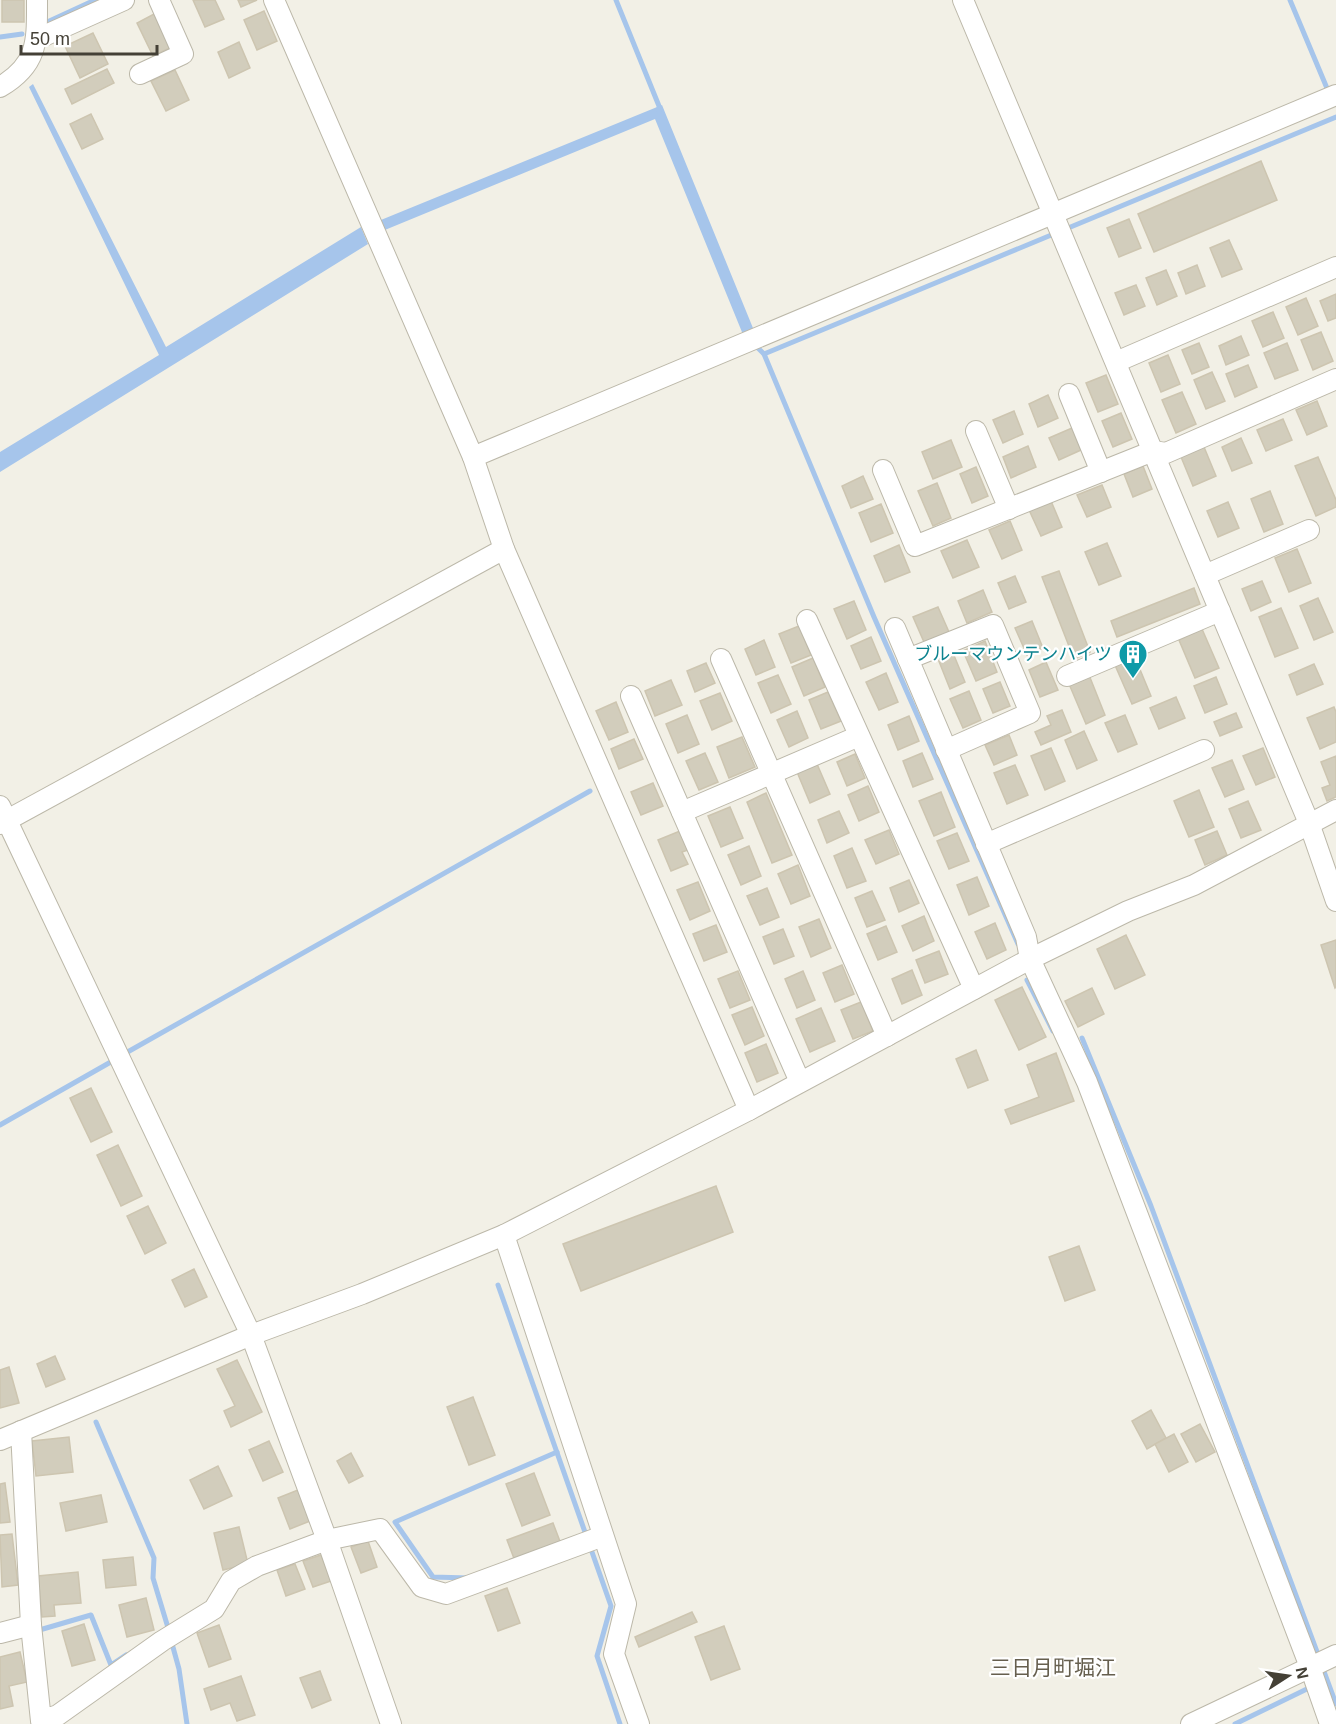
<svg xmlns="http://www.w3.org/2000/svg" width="1336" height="1724" font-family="Helvetica,'Noto Sans JP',sans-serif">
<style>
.water{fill:#a6c5eb}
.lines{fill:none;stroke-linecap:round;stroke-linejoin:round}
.stream{stroke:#a6c5eb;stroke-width:5}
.building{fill:#d2cdbc;stroke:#cdc5b0;stroke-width:1.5}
.minor-casing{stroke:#bcb8a9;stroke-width:22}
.minor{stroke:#fff;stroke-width:20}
.labels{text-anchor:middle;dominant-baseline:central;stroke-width:4.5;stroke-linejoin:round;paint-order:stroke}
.culture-label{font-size:18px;fill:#0d838f;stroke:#fff;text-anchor:end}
.quarter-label{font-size:21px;fill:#665f4e;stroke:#fff}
</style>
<rect width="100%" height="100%" fill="#f2f0e6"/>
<!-- water -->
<g class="water">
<path d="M33 84 166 347 361 227 368 244 0 472V452L159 355 29 87Z"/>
<path d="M662 105 755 333 744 337 655 119 380 232 376 222Z"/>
</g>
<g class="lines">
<!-- stream -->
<g class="stream">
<path d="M616 0 659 106V111"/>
<path d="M1290 0 1329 93"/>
<path d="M45 23 95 0"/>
<path d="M0 37 22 34"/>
<path d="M754 344 764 354 1336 117"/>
<path d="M764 354 874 617 1018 944"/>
<path d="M1027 980 1053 1031"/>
<path d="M1082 1038 1151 1206 1319 1657"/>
<path d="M124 1054 590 791"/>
<path d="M0 1125 116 1059"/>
<path d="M498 1285 611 1606 597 1656 620 1724"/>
<path d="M96 1422 154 1558 153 1578 169 1631"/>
<path d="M468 1578 433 1577 395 1522 557 1452"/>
<path d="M36 1631 91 1615 111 1665 126 1655"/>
<path d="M171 1640 179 1669 187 1724"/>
<path d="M1322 1666 1336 1704"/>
<path d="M1235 1724 1313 1686"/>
</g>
</g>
<!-- building -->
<g class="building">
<rect x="2" y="0" width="22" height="22"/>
<path d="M193 0H215L224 19 205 27Z"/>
<path d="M238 0H257L241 7Z"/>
<path d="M264 11 277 41 257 50 244 20Z"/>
<path d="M154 14 170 48 153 56 137 23Z"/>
<path d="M93 33 108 64 80 78 65 46Z"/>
<path d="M239 42 250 68 229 78 218 52Z"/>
<path d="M107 69 114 83 72 104 65 89Z"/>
<path d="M175 70 189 100 166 111 151 81Z"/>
<path d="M91 114 103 139 82 149 70 124Z"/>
<path d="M1261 161 1277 200 1154 252 1138 214Z"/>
<path d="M1129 219 1141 248 1119 257 1107 228Z"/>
<path d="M1229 240 1242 269 1222 277 1210 248Z"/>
<path d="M1197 265 1205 286 1186 294 1178 273Z"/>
<path d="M1166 270 1177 296 1157 305 1146 278Z"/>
<path d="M1136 285 1145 306 1124 315 1115 293Z"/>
<path d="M1336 294V318L1328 321 1320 301Z"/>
<path d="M1306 298 1318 326 1298 335 1286 307Z"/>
<path d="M1273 312 1284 338 1263 347 1252 321Z"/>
<path d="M1321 332 1333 361 1313 370 1301 340Z"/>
<path d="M1241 336 1249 355 1226 365 1219 346Z"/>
<path d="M1199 343 1209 367 1192 374 1182 350Z"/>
<path d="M1287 343 1298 370 1275 379 1264 353Z"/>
<path d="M1168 355 1180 384 1161 392 1149 363Z"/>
<path d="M1248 365 1257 387 1235 397 1226 374Z"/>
<path d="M1212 372 1225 401 1206 409 1194 380Z"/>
<path d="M1106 375 1118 404 1098 412 1086 383Z"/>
<path d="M1182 392 1196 424 1176 433 1162 400Z"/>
<path d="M1048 395 1058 418 1038 427 1029 404Z"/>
<path d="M1317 401 1327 426 1307 435 1296 410Z"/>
<path d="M1014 411 1023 434 1003 443 993 420Z"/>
<path d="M1121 413 1132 439 1113 447 1102 421Z"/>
<path d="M1283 419 1292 440 1266 451 1257 430Z"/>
<path d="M1072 428 1081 450 1059 460 1049 438Z"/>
<path d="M1241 438 1252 463 1232 471 1222 447Z"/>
<path d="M951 440 962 467 933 479 922 452Z"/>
<path d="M1028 446 1036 467 1011 478 1003 457Z"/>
<path d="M1204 447 1216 476 1193 486 1181 457Z"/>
<path d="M1318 457 1336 500V507L1316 516 1295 466Z"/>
<path d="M1143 466 1152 489 1133 497 1124 474Z"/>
<path d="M976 467 988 496 972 503 960 474Z"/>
<path d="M863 476 873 499 851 508 842 486Z"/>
<path d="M937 483 951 518 933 526 918 491Z"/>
<path d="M1102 485 1111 507 1087 517 1077 495Z"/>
<path d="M1270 491 1283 524 1264 532 1251 499Z"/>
<path d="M1051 501 1062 527 1041 536 1029 510Z"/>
<path d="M1228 502 1239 528 1218 537 1207 511Z"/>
<path d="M881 504 893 533 871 542 859 513Z"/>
<path d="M1010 521 1022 550 1002 559 989 530Z"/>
<path d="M967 540 979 567 953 578 941 551Z"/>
<path d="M1107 543 1121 576 1099 585 1085 552Z"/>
<path d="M899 545 910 572 885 582 874 556Z"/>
<path d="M1297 549 1311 583 1289 592 1275 558Z"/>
<path d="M1059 571 1090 652 1074 659 1042 577Z"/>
<path d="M1015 576 1026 602 1009 609 998 583Z"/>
<path d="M1262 581 1271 602 1251 611 1242 589Z"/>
<path d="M1194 588 1200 604 1117 637 1111 621Z"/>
<path d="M983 590 992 612 967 623 958 601Z"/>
<path d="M1318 598 1333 632 1314 640 1300 606Z"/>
<path d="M854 601 866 630 847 639 834 609Z"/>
<path d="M938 607 949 632 924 642 913 617Z"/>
<path d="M1281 608 1298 648 1275 657 1259 617Z"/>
<path d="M1032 621 1043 648 1027 655 1015 628Z"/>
<path d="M799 626 811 655 791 663 779 634Z"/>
<path d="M1202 629 1219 668 1195 678 1179 640Z"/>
<path d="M871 637 881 661 861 669 851 646Z"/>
<path d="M764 640 775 667 756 675 745 649Z"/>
<path d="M985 641 997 672 976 681 963 651Z"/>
<path d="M953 653 965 682 950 689 938 659Z"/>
<path d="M1134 655 1151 696 1132 704 1114 663Z"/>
<path d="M813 658 825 687 804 696 792 667Z"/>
<path d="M1046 662 1058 690 1040 697 1029 670Z"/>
<path d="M706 663 715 683 695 692 687 671Z"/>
<path d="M1314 664 1323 684 1297 695 1289 675Z"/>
<path d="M886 673 898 702 879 710 866 682Z"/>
<path d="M778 675 791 704 771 713 758 683Z"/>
<path d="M1089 675 1105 715 1086 724 1069 684Z"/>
<path d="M1216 677 1227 704 1205 713 1194 686Z"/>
<path d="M671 680 682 705 655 716 645 691Z"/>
<path d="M1000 682 1010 706 993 713 983 689Z"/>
<path d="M969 691 981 720 963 728 950 699Z"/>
<path d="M828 692 841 721 821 729 809 700Z"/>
<path d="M720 693 732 721 712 730 700 701Z"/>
<path d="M1176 697 1185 718 1159 729 1150 708Z"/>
<path d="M616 702 628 732 609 740 596 711Z"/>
<path d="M1334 707 1336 712V742L1320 749 1307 718Z"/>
<path d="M1062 710 1071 732 1041 745 1035 732 1051 725 1047 716Z"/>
<path d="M797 711 808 738 789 747 777 720Z"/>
<path d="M1236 713 1242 727 1220 736 1214 722Z"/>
<path d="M687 715 699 744 678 753 666 724Z"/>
<path d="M1125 715 1137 744 1118 752 1105 723Z"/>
<path d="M909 716 919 741 898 750 888 725Z"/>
<path d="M1084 731 1097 760 1077 769 1065 740Z"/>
<path d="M1009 735 1017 755 994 765 985 745Z"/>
<path d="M742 737 755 767 729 778 717 747Z"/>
<path d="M634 739 643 759 619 769 611 749Z"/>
<path d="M1051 748 1065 781 1045 790 1031 756Z"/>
<path d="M1263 748 1275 777 1256 785 1243 756Z"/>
<path d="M705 753 718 782 699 790 686 761Z"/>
<path d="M922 753 933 779 913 787 903 761Z"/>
<path d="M855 754 865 778 847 786 837 762Z"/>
<path d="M1336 756V797L1327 801 1322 788 1330 785 1321 762Z"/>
<path d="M1232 760 1244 789 1225 797 1212 768Z"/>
<path d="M817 764 830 794 810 803 797 772Z"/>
<path d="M1015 765 1028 795 1007 804 994 773Z"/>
<path d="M653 783 663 806 641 815 631 792Z"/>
<path d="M868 786 879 812 859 821 848 795Z"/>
<path d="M1199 790 1214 827 1189 837 1174 801Z"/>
<path d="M941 792 955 827 934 836 919 801Z"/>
<path d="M766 793 792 855 772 863 747 802Z"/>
<path d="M1248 801 1261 830 1241 838 1229 809Z"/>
<path d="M730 807 743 838 721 847 708 816Z"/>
<path d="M839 811 849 833 827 843 818 820Z"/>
<path d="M889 830 899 854 876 864 865 840Z"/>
<path d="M680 831 688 850 682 852 688 864 671 871 658 840Z"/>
<path d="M1217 831 1227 855 1205 865 1195 840Z"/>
<path d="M957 833 969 861 949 869 937 841Z"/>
<path d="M749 846 761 876 741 885 728 855Z"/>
<path d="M852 848 866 881 847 888 834 856Z"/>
<path d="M798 865 810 896 791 904 778 874Z"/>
<path d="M977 877 989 906 969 915 957 885Z"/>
<path d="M909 880 919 903 899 912 890 888Z"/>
<path d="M698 882 710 911 690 920 677 890Z"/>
<path d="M767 888 779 917 760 925 747 896Z"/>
<path d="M872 891 885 920 867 927 855 898Z"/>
<path d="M924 916 934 941 913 951 902 926Z"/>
<path d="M819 919 831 948 811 957 799 927Z"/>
<path d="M995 923 1006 950 987 959 975 932Z"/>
<path d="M716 925 727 952 704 961 693 934Z"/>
<path d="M886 926 897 952 878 960 867 934Z"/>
<path d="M783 929 794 956 774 964 763 937Z"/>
<path d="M1126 935 1145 975 1115 989 1097 949Z"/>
<path d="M1336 940V987L1335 988 1321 945Z"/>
<path d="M939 951 948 974 925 983 916 960Z"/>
<path d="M842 965 854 994 835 1002 823 973Z"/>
<path d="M912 970 922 995 902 1004 892 979Z"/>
<path d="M738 971 750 1000 730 1008 718 979Z"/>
<path d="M803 971 815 1000 797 1008 785 979Z"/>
<path d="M1022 987 1046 1037 1019 1050 995 1000Z"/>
<path d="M1092 988 1104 1014 1078 1027 1065 1001Z"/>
<path d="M861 1002 873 1031 853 1039 841 1010Z"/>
<path d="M752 1007 764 1036 745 1045 732 1015Z"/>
<path d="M821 1008 835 1041 810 1052 796 1019Z"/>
<path d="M766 1044 778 1073 757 1082 745 1053Z"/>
<path d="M976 1050 988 1080 968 1088 956 1059Z"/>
<path d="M1056 1053 1074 1101 1011 1124 1005 1110 1039 1097 1027 1065Z"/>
<path d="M91 1088 112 1132 91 1142 70 1098Z"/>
<path d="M118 1145 142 1196 121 1206 97 1155Z"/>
<path d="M716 1186 733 1232 581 1291 563 1244Z"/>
<path d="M148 1206 166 1243 145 1254 127 1216Z"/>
<path d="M1079 1246 1095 1290 1065 1301 1049 1257Z"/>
<path d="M194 1269 207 1297 185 1307 172 1280Z"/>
<path d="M55 1356 65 1379 46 1387 37 1364Z"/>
<path d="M237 1360 262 1412 231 1427 224 1411 235 1406 217 1369Z"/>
<path d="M9 1367 19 1403 0 1408V1370Z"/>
<path d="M473 1397 495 1455 469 1465 447 1407Z"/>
<path d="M1151 1410 1166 1438 1147 1449 1132 1421Z"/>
<path d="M1200 1424 1215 1452 1196 1462 1181 1434Z"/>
<path d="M1174 1434 1188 1462 1169 1472 1155 1444Z"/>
<path d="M69 1437 73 1472 36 1476 32 1441Z"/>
<path d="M269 1441 283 1472 263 1481 249 1450Z"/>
<path d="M351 1453 363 1476 349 1483 337 1461Z"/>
<path d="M218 1466 232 1496 204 1509 190 1480Z"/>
<path d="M534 1473 550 1515 522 1526 506 1484Z"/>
<path d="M5 1483 10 1522 0 1523V1484Z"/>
<path d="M298 1490 310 1521 290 1529 278 1498Z"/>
<path d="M101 1495 107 1522 66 1531 60 1503Z"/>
<path d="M553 1523 561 1544 515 1561 507 1540Z"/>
<path d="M239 1527 248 1564 223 1570 214 1533Z"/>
<path d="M12 1534 18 1585 2 1587 0 1535Z"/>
<path d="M368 1541 377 1567 361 1573 351 1547Z"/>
<path d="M321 1555 331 1581 313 1587 303 1561Z"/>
<path d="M133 1557 136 1585 106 1588 103 1560Z"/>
<path d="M295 1564 305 1589 286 1596 277 1570Z"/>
<path d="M78 1572 81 1603 54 1605 55 1616 42 1617 38 1576Z"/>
<path d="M507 1588 520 1623 498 1631 485 1596Z"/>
<path d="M146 1598 154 1630 127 1637 119 1605Z"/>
<path d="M692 1612 697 1622 639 1647 635 1637Z"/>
<path d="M84 1624 95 1660 72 1666 62 1631Z"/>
<path d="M219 1625 231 1659 209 1667 197 1633Z"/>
<path d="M724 1626 740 1669 711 1680 695 1637Z"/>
<path d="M20 1652 27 1682 9 1686 13 1706 0 1709V1657Z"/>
<path d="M320 1671 331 1700 312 1708 300 1678Z"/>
<path d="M241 1676 255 1715 237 1721 230 1703 211 1710 204 1689Z"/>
</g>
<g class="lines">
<!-- minor casing -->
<g class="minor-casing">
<g id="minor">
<path d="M274 0 473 457 504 549 749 1110"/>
<path d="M963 0 1309 823 1336 901"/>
<path d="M37 39 124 0"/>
<path d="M140 74 183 54 159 0"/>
<path d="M0 87C39 64 37 40 37 0"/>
<path d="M1116 362 1336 267"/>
<path d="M1069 394 1101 472"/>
<path d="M976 431 1009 509"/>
<path d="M473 457 1336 95"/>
<path d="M883 470 915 546 1153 451 1166 453 1336 379"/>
<path d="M1205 575 1309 530"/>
<path d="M807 620 974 989"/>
<path d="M895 628 1026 937 1030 959 1087 1082 1310 1667 1330 1724"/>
<path d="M721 659 887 1036"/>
<path d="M908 659 993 625 1030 713 946 750"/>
<path d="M1067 676 1220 611"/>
<path d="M631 696 800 1082"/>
<path d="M0 806 251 1335 327 1540 391 1724"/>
<path d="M682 812 859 736"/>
<path d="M0 824 504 549"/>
<path d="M986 844 1204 750"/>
<path d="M504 1235 626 1604 614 1654 639 1724"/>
<path d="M21 1431 31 1625 41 1721 58 1715 162 1641 214 1609 231 1581 257 1566 327 1540 380 1529 422 1587 446 1594 603 1536"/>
<path d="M0 1440 251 1335 362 1294 504 1235 749 1110 1030 959 1128 911 1194 885 1336 810"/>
<path d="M0 1633 31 1625"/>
<path d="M1191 1724 1336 1655"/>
</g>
</g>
<!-- minor -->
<use href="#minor" class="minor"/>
</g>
<!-- icons -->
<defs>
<g id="building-pin" transform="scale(1.5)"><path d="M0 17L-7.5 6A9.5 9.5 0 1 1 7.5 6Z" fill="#0f9aa8" stroke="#fff"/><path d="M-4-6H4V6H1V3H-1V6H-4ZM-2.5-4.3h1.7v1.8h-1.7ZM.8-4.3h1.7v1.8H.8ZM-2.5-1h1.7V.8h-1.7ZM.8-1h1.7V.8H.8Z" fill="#fff"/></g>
</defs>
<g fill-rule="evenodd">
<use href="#building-pin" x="1133" y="654"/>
</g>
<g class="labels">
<!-- culture labels -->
<g class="culture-label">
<text x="1112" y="654">ブルーマウンテンハイツ</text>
</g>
<!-- quarter labels -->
<g class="quarter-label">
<text x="1053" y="1667">三日月町堀江</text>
</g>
</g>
<!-- north arrow -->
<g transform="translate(1288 1676) rotate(78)" stroke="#ffffff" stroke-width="4.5" paint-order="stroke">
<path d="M0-4.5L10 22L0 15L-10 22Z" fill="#444036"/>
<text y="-9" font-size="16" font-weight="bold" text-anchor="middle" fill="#444036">N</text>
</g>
<!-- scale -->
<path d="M21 45v9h136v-9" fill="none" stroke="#444036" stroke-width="3"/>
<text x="30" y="45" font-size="18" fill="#444036" stroke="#ffffff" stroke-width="4.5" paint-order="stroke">50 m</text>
</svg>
